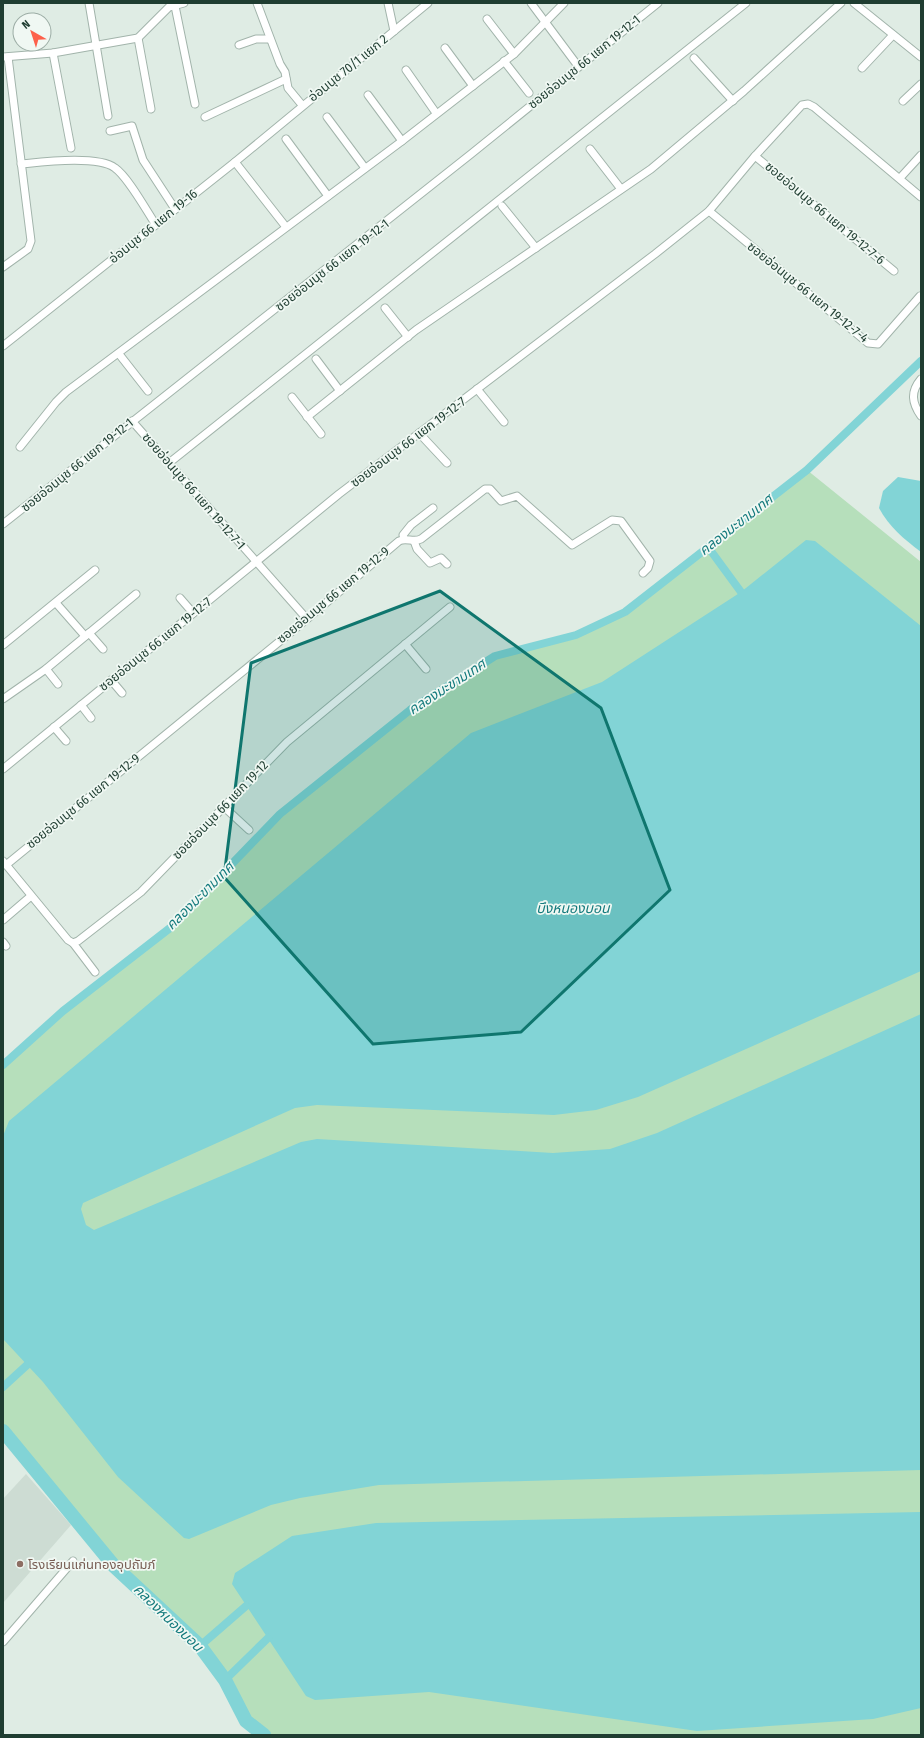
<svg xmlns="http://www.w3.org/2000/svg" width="924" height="1738" font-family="'Fira Sans Condensed','Noto Sans Thai',sans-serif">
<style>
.built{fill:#cddcd3}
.green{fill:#b6dfbb}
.water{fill:#82d4d6}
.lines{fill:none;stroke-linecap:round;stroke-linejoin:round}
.canal{stroke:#82d4d6;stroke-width:8}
.river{stroke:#82d4d6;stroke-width:14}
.minor-casing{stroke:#a2b4ab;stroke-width:9}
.minor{stroke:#fff;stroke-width:7}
.marked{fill:#0f766e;fill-opacity:0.2;stroke:#0f766e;stroke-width:3;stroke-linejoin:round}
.education-dot{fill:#8d6e63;stroke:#f0f8f3;stroke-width:1.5}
.labels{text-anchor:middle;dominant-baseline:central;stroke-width:3.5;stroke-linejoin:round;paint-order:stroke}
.street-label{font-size:13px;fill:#1f3d31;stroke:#f0f8f3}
.education-label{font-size:13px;fill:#785e54;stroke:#f0f8f3;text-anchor:start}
.water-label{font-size:14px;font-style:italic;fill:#147a7d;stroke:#f0f8f3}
</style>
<rect width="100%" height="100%" fill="#dfece4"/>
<!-- built -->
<path class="built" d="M26 1474 71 1525 3 1603V1499Z"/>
<!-- green -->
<path class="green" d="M807 470 921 562V1735H264L246 1721 225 1680 200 1646 114 1566 3 1431V1065L63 1011 170 928 280 814 410 710 495 656 576 635 625 612Z"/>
<!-- water -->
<g class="water">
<path d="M898 477 921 481V552C904 539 889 527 879 508L883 491Z"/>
<path d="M806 540 815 541 921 626V971L638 1097 596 1110 554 1115 317 1105 295 1108 83 1203 81 1209 86 1225 94 1230 301 1142 317 1139 553 1153 610 1149 657 1133 921 1014V1470L379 1485 300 1498 271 1505 189 1539 184 1538 118 1477 43 1382 3 1339V1136L9 1121 471 733 602 682 741 592Z"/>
<path d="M921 1512V1708L873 1719 697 1731 429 1692 315 1700 306 1696 232 1584 235 1573 292 1536 376 1523Z"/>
</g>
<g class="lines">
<!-- canal -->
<g class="canal">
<path d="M708 547 741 592"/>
<path d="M3 1065 63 1011 170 928 280 814 410 710 495 656 576 635 625 612 807 470 921 361"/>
<path d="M3 1387 27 1365"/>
<path d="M200 1646 246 1606"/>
<path d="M225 1680 268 1638"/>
</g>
<!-- river -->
<path class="river" d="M3 1431 114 1566 200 1646 225 1680 246 1721 264 1735"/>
<!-- minor casing -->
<g class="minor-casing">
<g id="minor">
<path d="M89 3 108 116"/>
<path d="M257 3 280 64 285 72 288 88 302 105"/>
<path d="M388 3 394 31"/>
<path d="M531 3 578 66"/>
<path d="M854 3 921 57"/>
<path d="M175 6 195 104"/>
<path d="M487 19 514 54"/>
<path d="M138 38 151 109"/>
<path d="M239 45 256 39H270"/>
<path d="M445 48 473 86"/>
<path d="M53 53 71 148"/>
<path d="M3 57 53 53 138 38 169 7 184 3"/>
<path d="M694 58 733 101"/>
<path d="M504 61 529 93"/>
<path d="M862 68 893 35"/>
<path d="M406 70 436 113"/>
<path d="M368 95 402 141"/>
<path d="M903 101 921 84"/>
<path d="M205 117 286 79"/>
<path d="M327 117 365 168"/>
<path d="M110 131 132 126 143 160 175 209"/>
<path d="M286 139 328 196"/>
<path d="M590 149 621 189"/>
<path d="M755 156 894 271"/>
<path d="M235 162 286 227"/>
<path d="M21 164C42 162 98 155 115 168 128 177 146 210 156 225"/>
<path d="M900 178 921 155"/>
<path d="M502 206 536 248"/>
<path d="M709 211 868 343 878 344 920 296"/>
<path d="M3 267 28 249 31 241 8 57"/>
<path d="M385 308 408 337"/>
<path d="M3 346 235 162 428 3"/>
<path d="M119 354 148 391"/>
<path d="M316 359 340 391"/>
<path d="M921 379C910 392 912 403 921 416"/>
<path d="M477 389 504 422"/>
<path d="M292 397 321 434"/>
<path d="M307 417 416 330 651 169 744 91 841 3"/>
<path d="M132 421 307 619"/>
<path d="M419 433 447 463"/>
<path d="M20 447 56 402 66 392 402 141 514 54 564 3"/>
<path d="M169 463 746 3"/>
<path d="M3 524 471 154 658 3"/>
<path d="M404 539 403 535 411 525 433 508"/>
<path d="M414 541 417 549 430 563 441 558 447 564"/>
<path d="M180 598 193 613"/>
<path d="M56 603 85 636"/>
<path d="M89 633 103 649"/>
<path d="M405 644 426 669"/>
<path d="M3 645 95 570"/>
<path d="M46 669 58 684"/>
<path d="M111 680 122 693"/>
<path d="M3 699 46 669 136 594"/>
<path d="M81 705 91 718"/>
<path d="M54 727 66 741"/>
<path d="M3 769 339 494 655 254 709 211 755 156 802 105 808 104 814 107 921 197"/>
<path d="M224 807 249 830"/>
<path d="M3 861 68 940 73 943 78 941 141 892 287 742 450 607"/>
<path d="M6 865 307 619 399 541C406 537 413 543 421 539L485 489H490L501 501 517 496 572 545 612 520 621 521 650 561 648 568 643 573"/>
<path d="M3 920 31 896"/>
<path d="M3 942 6 946"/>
<path d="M73 943 95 972"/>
<path d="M3 1642 73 1561"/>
</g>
</g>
<!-- minor -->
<use href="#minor" class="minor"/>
</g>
<!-- marked area -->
<path class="marked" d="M440 591 601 708 670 890 521 1032 373 1044 224 877 251 663Z"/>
<!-- markers -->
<circle class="education-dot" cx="20" cy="1564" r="4"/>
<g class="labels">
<!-- street labels -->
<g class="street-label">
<text transform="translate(584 62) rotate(-39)">ซอยอ่อนนุช 66 แยก 19-12-1</text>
<text transform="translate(348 68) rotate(-39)">อ่อนนุช 70/1 แยก 2</text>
<text transform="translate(825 213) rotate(40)">ซอยอ่อนนุช 66 แยก 19-12-7-6</text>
<text transform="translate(153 226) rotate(-39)">อ่อนนุช 66 แยก 19-16</text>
<text transform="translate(332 265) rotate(-38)">ซอยอ่อนนุช 66 แยก 19-12-1</text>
<text transform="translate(808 292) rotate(39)">ซอยอ่อนนุช 66 แยก 19-12-7-4</text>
<text transform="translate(408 442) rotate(-37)">ซอยอ่อนนุช 66 แยก 19-12-7</text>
<text transform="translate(77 465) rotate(-39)">ซอยอ่อนนุช 66 แยก 19-12-1</text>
<text transform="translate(194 491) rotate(49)">ซอยอ่อนนุช 66 แยก 19-12-7-1</text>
<text transform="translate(333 595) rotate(-40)">ซอยอ่อนนุช 66 แยก 19-12-9</text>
<text transform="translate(155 644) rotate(-39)">ซอยอ่อนนุช 66 แยก 19-12-7</text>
<text transform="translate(83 801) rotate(-39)">ซอยอ่อนนุช 66 แยก 19-12-9</text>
<text transform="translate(220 810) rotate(-46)">ซอยอ่อนนุช 66 แยก 19-12</text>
</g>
<!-- education labels -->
<g class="education-label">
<text x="28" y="1564">โรงเรียนแก่นทองอุปถัมภ์</text>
</g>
<!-- water labels -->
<g class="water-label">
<text transform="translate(736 525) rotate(-38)">คลองมะขามเทศ</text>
<text transform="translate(447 687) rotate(-33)">คลองมะขามเทศ</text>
<text transform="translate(200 896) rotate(-45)">คลองมะขามเทศ</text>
<text x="573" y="908">บึงหนองบอน</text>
<text transform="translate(168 1618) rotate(44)">คลองหนองบอน</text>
</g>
</g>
<!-- border -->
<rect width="924" height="1738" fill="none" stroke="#1f3d31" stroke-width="8"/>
<!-- north arrow -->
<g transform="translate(32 32) rotate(321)"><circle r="19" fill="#f0f8f3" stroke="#9cada5"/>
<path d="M0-3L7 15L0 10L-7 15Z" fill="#fd604b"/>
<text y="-6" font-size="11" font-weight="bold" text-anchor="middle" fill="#1f3d31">N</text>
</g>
</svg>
